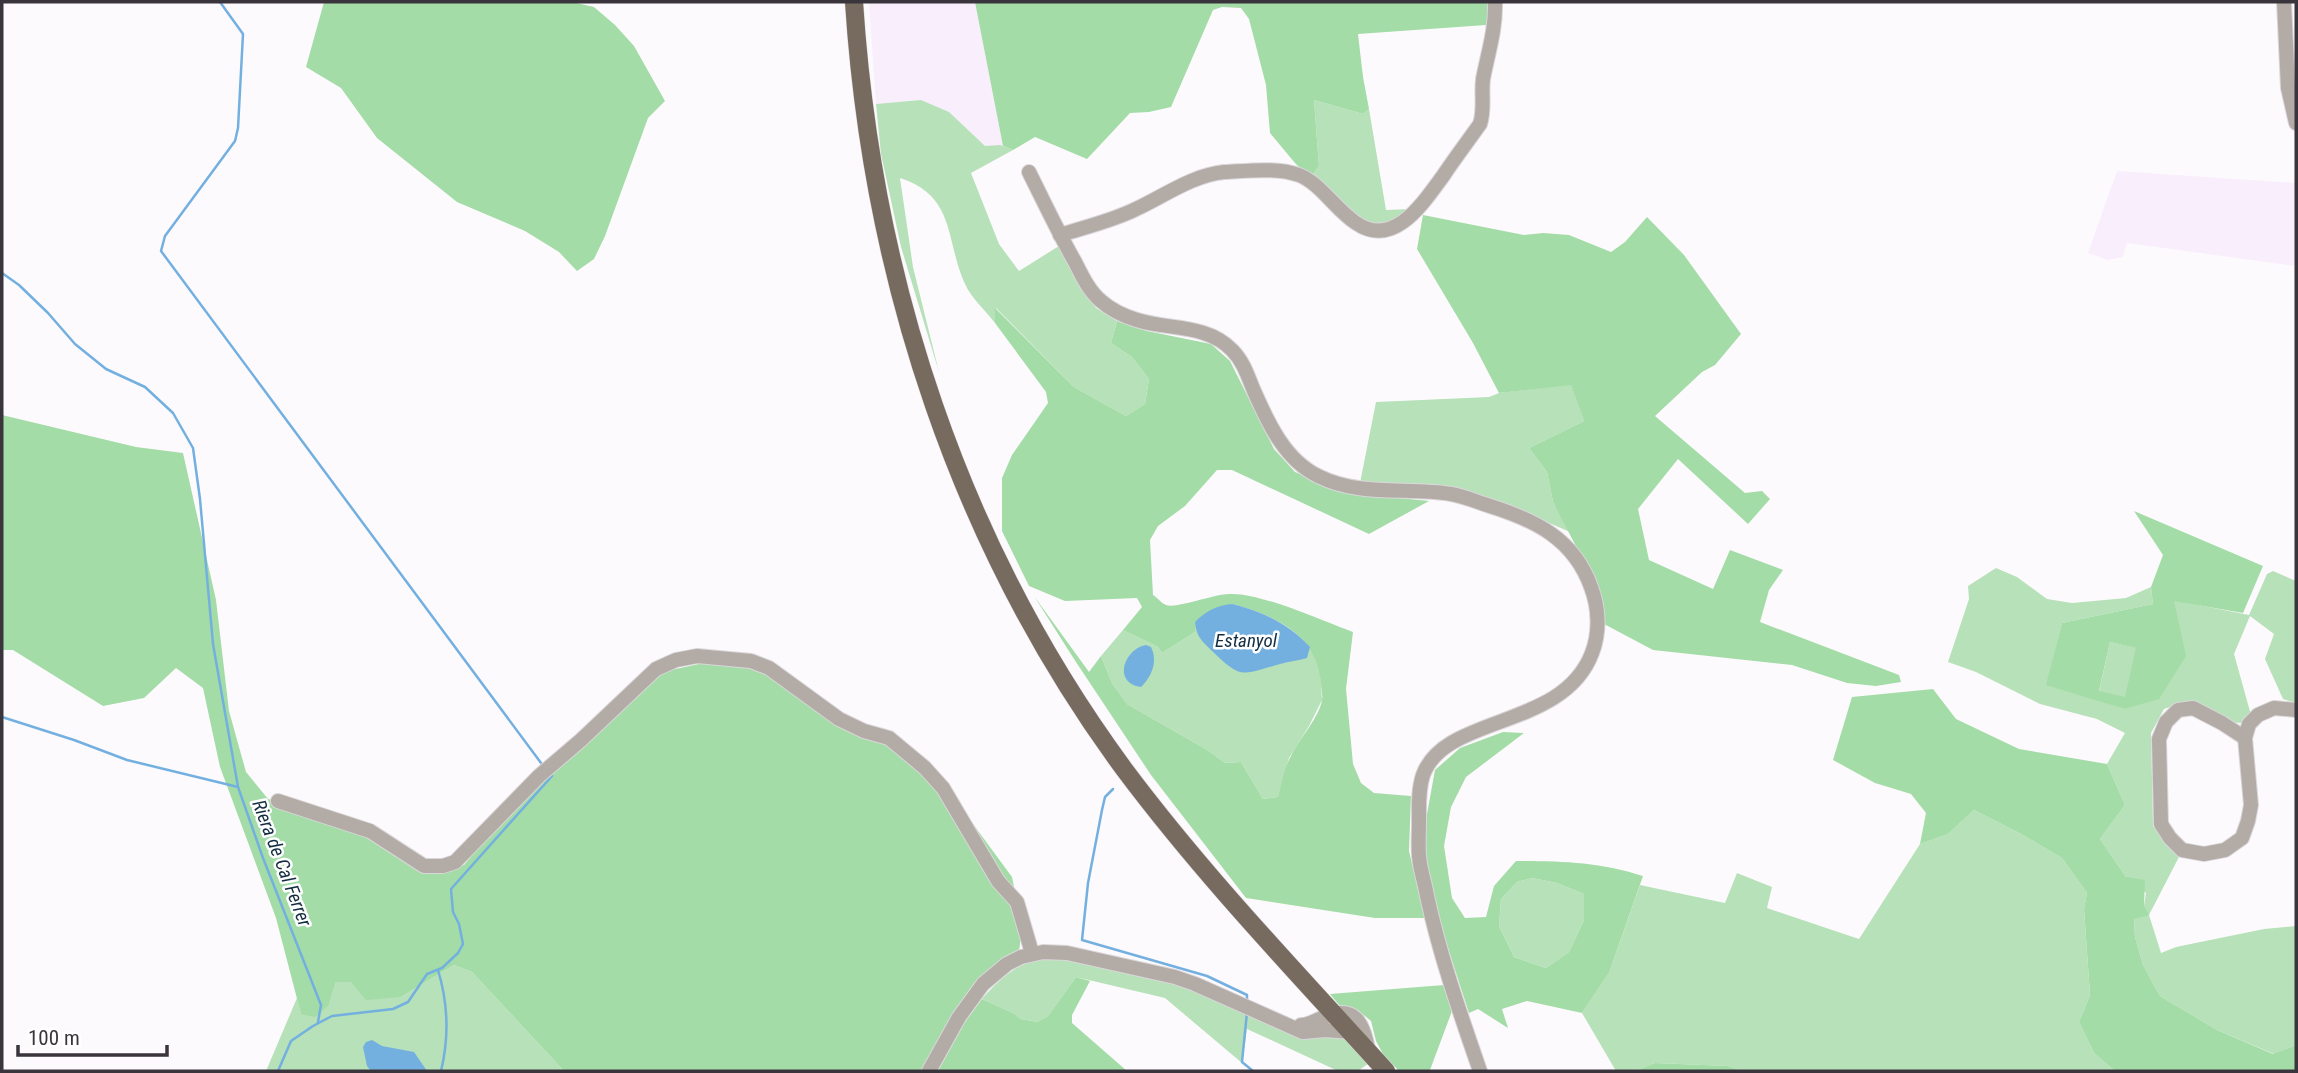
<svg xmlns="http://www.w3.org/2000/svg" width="2298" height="1073" font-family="'Roboto Condensed',sans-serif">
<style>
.built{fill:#f8eefc}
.green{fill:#b7e1b8}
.forest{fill:#a3dca6;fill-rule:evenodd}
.water{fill:#73b0e0}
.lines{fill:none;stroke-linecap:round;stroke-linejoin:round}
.stream{stroke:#73b0e0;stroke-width:2.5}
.minor-casing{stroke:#dad7db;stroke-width:16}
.major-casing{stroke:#dad7db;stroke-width:19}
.minor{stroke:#b3aba5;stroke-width:14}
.major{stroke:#776a5f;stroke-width:18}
.labels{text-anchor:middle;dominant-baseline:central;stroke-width:5;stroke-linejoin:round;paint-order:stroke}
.water-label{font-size:19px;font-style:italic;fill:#132e42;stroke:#fff}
</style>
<rect width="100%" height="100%" fill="#fdfafe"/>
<!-- built -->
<g class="built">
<path d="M869 2H975L1003 146H985L949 112 921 100 876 104Z"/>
<path d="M2117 171 2296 183V266L2127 243 2123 257 2108 260 2088 253Z"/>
</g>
<!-- green -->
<g class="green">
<path d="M921 100 949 112 985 146 1000 145 1013 150 971 173 999 244 1019 271 1059 246 1070 269 1096 308 1117 321 1111 343 1132 357 1149 379 1145 404 1126 416 1074 387 996 308 995 323C986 311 971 298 965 284 945 240 956 196 900 178L913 267 939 372 901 247 881 154 876 104Z"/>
<path d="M1314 100 1363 114 1369 109 1386 210 1410 209C1381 232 1370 229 1344 206 1332 197 1321 187 1310 178L1319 166Z"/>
<path d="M1571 384 1584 421 1529 448 1547 472 1553 502 1570 532 1533 516 1360 483 1376 402 1489 397 1499 393Z"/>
<path d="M1996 568 2017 577 2047 599 2072 603 2126 598 2151 587 2153 604 2062 623 2047 684 2124 709 2173 600 2249 615 2267 574 2273 571 2296 581V703L2283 699 2265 659 2274 634 2250 616 2234 654 2251 715 2241 723C2232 723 2228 720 2220 715 2199 700 2188 701 2164 709L2151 733 2153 826 2170 848 2180 855 2149 915 2161 953 2176 947 2264 929 2296 926V1045L2274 1054 2217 1030 2160 996 2143 965 2135 937 2134 919 2144 906 2146 893 2126 877 2100 839 2125 805 2107 764 2125 733 2097 719 2040 704 1976 672 1948 662 1969 599 1968 586Z"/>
<path d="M1195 622 1310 647 1320 666 1322 700 1309 726 1289 758 1278 797 1263 799 1241 762 1225 763 1209 751 1127 704 1112 683 1101 656 1123 630 1158 647 1162 653 1195 632Z"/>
<path d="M2110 642 2137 648 2126 698 2099 692Z"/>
<path d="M1974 810 2021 834 2062 858 2087 893 2084 909 2090 995 2079 1022 2094 1053 2115 1071H1743L1728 1066 1655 1063 1635 1071H1616L1582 1013 1609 973 1640 885 1725 903 1737 873 1772 887 1767 908 1859 939 1920 844 1948 834Z"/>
<path d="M1532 878 1557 883 1584 894V920L1569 952 1546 968 1514 957 1499 926 1501 899 1517 882Z"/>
<path d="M1047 957 1066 959 1171 982 1345 1037 1369 1063 1358 1071H1338L1247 1029 1242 1063 1165 998 1076 977 1048 1016 1037 1022 1021 1019 1013 1013 982 999C1001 977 1019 962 1047 957Z"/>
<path d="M454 965 472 972 564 1071H266L297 998 301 1014 329 1005 336 982H351L401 997Z"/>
</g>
<!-- forest -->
<g class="forest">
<path d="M324 2H572L594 7 615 25 634 46 665 101 648 118 605 236 594 259 577 271 559 252 525 231 457 202 377 138 341 88 306 67Z"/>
<path d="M975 2H1496V9L1486 25 1358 34 1363 77 1369 109 1363 114 1314 100 1319 166 1310 178 1295 163 1270 133 1266 85 1249 19 1241 8 1222 7 1213 10 1171 107 1149 112 1130 113 1087 159 1035 137 1013 150 1003 146Z"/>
<path d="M1423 215 1524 235 1543 233 1569 235 1611 252 1625 242 1647 217 1684 255 1741 334 1715 365 1702 372 1655 416 1745 493 1762 491 1770 499 1748 524 1678 459 1638 509 1649 560 1713 589 1730 550 1783 570 1769 590 1760 622 1899 675 1901 682 1876 686 1847 683 1792 665 1653 650 1604 624 1593 579 1553 502 1547 472 1529 448 1584 421 1571 385 1499 393 1473 343 1417 249Z"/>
<path d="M995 308 1074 387 1126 416 1145 404 1149 379 1132 357 1111 343 1117 321 1147 331 1211 344 1230 361 1274 449 1295 472 1348 493 1429 501 1369 534 1232 470H1217L1185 506 1158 526 1150 540 1153 595C1157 597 1161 603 1166 605 1176 609 1214 594 1229 594 1260 592 1322 621 1353 632L1346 689 1353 764 1361 783 1374 793 1411 796 1409 851 1425 918H1375L1246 898 1151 775 1074 659 1034 596 1089 672 1101 656 1112 683 1127 704 1209 751 1225 763 1241 762 1263 799 1278 797C1282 783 1284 768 1291 756 1299 739 1319 718 1322 700 1323 695 1321 688 1321 683 1317 634 1275 616 1233 604L1195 622V632L1162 653 1158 647 1123 630 1142 607 1137 598 1065 601 1029 586 1002 531V478L1012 455 1048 403 1046 392 995 323Z"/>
<path d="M2 415 136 447 183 453 216 600 229 711 246 772 268 799 294 806 384 841 434 868 464 865 508 811 657 673 708 662 762 669 898 745 962 809 1012 877 1014 887 1008 896C1017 914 1023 931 1019 951L1004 959 923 1071H564L472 972 454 965 401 997 366 1000 351 982H336L329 1005 315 1017 301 1014 276 918 220 767 203 688 176 668 144 698 103 706 13 650H2Z"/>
<path d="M2134 511 2263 566 2243 613 2174 601 2186 656 2159 699 2124 709 2046 685 2062 623 2153 604 2151 587 2163 555ZM2110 642 2136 648 2125 697 2099 691Z"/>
<path d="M1933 689 1956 719 2019 749 2107 764 2125 805 2100 839 2126 877 2145 880 2144 906 2149 915 2134 919 2135 937 2143 965 2160 996 2217 1030 2273 1054 2296 1045V1071H2115L2094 1053 2079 1022 2090 995 2084 909 2087 893 2062 858 2021 834 1974 810 1948 834 1920 844 1926 813 1911 794 1875 783 1833 760 1852 697Z"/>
<path d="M1503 732 1524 733 1466 777 1451 807 1444 846 1452 898 1465 918 1486 917 1494 886 1516 861C1562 861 1599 862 1643 876L1609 973 1582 1013 1527 1001 1502 1009 1508 1028 1478 1009 1469 1013 1433 902 1425 846 1427 814 1435 770 1460 748ZM1532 878 1557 883 1584 894V920L1569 952 1546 968 1514 957 1499 926 1501 899 1517 882Z"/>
<path d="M1076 977 1090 981 1072 1015V1023L1127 1071H938L965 1022 982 999 1013 1013 1021 1019 1037 1022 1048 1016Z"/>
<path d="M1444 985 1452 1011 1430 1070 1399 1071 1383 1054 1376 1041 1371 1021 1359 1011 1339 1005 1330 994Z"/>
<path d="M1655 1063 1728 1066 1743 1071H1635Z"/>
</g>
<!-- water -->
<g class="water">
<path d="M1233 604C1263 612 1288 623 1310 647L1307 658C1298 661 1289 661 1280 664 1241 675 1242 680 1211 650 1202 641 1196 636 1195 622 1206 611 1217 605 1233 604Z"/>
<path d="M1146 645 1151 647C1158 661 1152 676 1141 687 1112 683 1124 649 1146 645Z"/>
<path d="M372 1040 382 1046 414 1052 427 1071H371L367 1066 363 1047 366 1042Z"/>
</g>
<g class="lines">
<!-- stream -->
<g class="stream">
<path d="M220 2 243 34 238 128 235 141 165 236 161 251 544 767"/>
<path d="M2 273 19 285 48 313 75 344 106 369 145 387 173 413 193 448 200 499 213 644 238 787"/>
<path d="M2 717 74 740 127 760 238 787 263 858 321 1005 318 1022"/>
<path d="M1113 789 1105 797 1102 810 1088 883 1082 940 1207 976 1247 995V1002"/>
<path d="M438 970C448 1003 449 1038 441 1071"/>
<path d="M1247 1012 1242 1062 1253 1071"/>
<path d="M278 1071 291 1041 313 1026 332 1016 393 1009 408 1002 427 974 442 968 458 953 463 944 459 924 453 912 451 889 552 776 551 775"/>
</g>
<!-- minor casing -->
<g class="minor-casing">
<g id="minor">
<path d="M2284 2 2288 88 2296 123"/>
<path d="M1029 172C1044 202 1058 232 1075 262 1082 276 1089 291 1101 301 1111 310 1124 316 1137 320 1169 330 1207 324 1232 350 1244 362 1248 377 1254 391 1268 423 1285 460 1318 476 1360 497 1406 487 1451 494 1464 496 1477 502 1490 506 1535 520 1574 539 1591 587 1599 608 1600 632 1592 653 1563 730 1445 714 1423 775 1418 790 1419 807 1419 822 1419 834 1418 845 1419 856 1420 870 1425 883 1427 896 1440 956 1460 1013 1480 1071"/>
<path d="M1060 235C1085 227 1112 221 1136 209 1164 196 1193 175 1224 172 1247 171 1277 167 1299 175 1320 183 1336 210 1356 223 1394 249 1423 203 1443 176 1455 158 1468 141 1480 124 1485 109 1481 95 1483 79 1488 53 1496 29 1495 2"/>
<path d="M2245 738 2222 723 2193 708 2178 710 2166 722 2159 739 2161 824 2170 838 2182 850 2204 854 2225 850 2242 838 2248 821 2251 805 2245 738 2249 724 2258 715 2274 708 2296 710"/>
<path d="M278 801 370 831 424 866H443L455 862 539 776 581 740 656 669 676 660 697 656 751 661 769 668 839 719 864 731 889 738 925 768 943 788 998 881 1017 902 1032 953"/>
<path d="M1301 1025C1309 1025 1314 1021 1322 1018 1356 1003 1363 1023 1369 1053"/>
<path d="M929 1071 959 1017 983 984 1007 964 1021 957 1043 952 1067 953 1175 977 1195 984 1303 1032 1325 1030 1351 1032"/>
</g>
</g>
<!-- major casing -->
<g class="major-casing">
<path id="major" d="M854 2C872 278 959 545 1124 769 1204 876 1297 973 1386 1071"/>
</g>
<!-- minor -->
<use href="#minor" class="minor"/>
<!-- major -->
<use href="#major" class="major"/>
</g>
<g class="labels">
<!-- water labels -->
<g class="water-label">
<text x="1246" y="640">Estanyol</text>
<text transform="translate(282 863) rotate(69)">Riera de Cal Ferrer</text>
</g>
</g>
<!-- border -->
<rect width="2298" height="1073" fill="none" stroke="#3a353c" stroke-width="7"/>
<!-- scale -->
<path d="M18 1045v10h149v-10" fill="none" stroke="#3a353c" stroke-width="3.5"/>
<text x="28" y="1045" font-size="21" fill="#3a353c" stroke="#ffffff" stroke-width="5" paint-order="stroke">100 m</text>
</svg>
